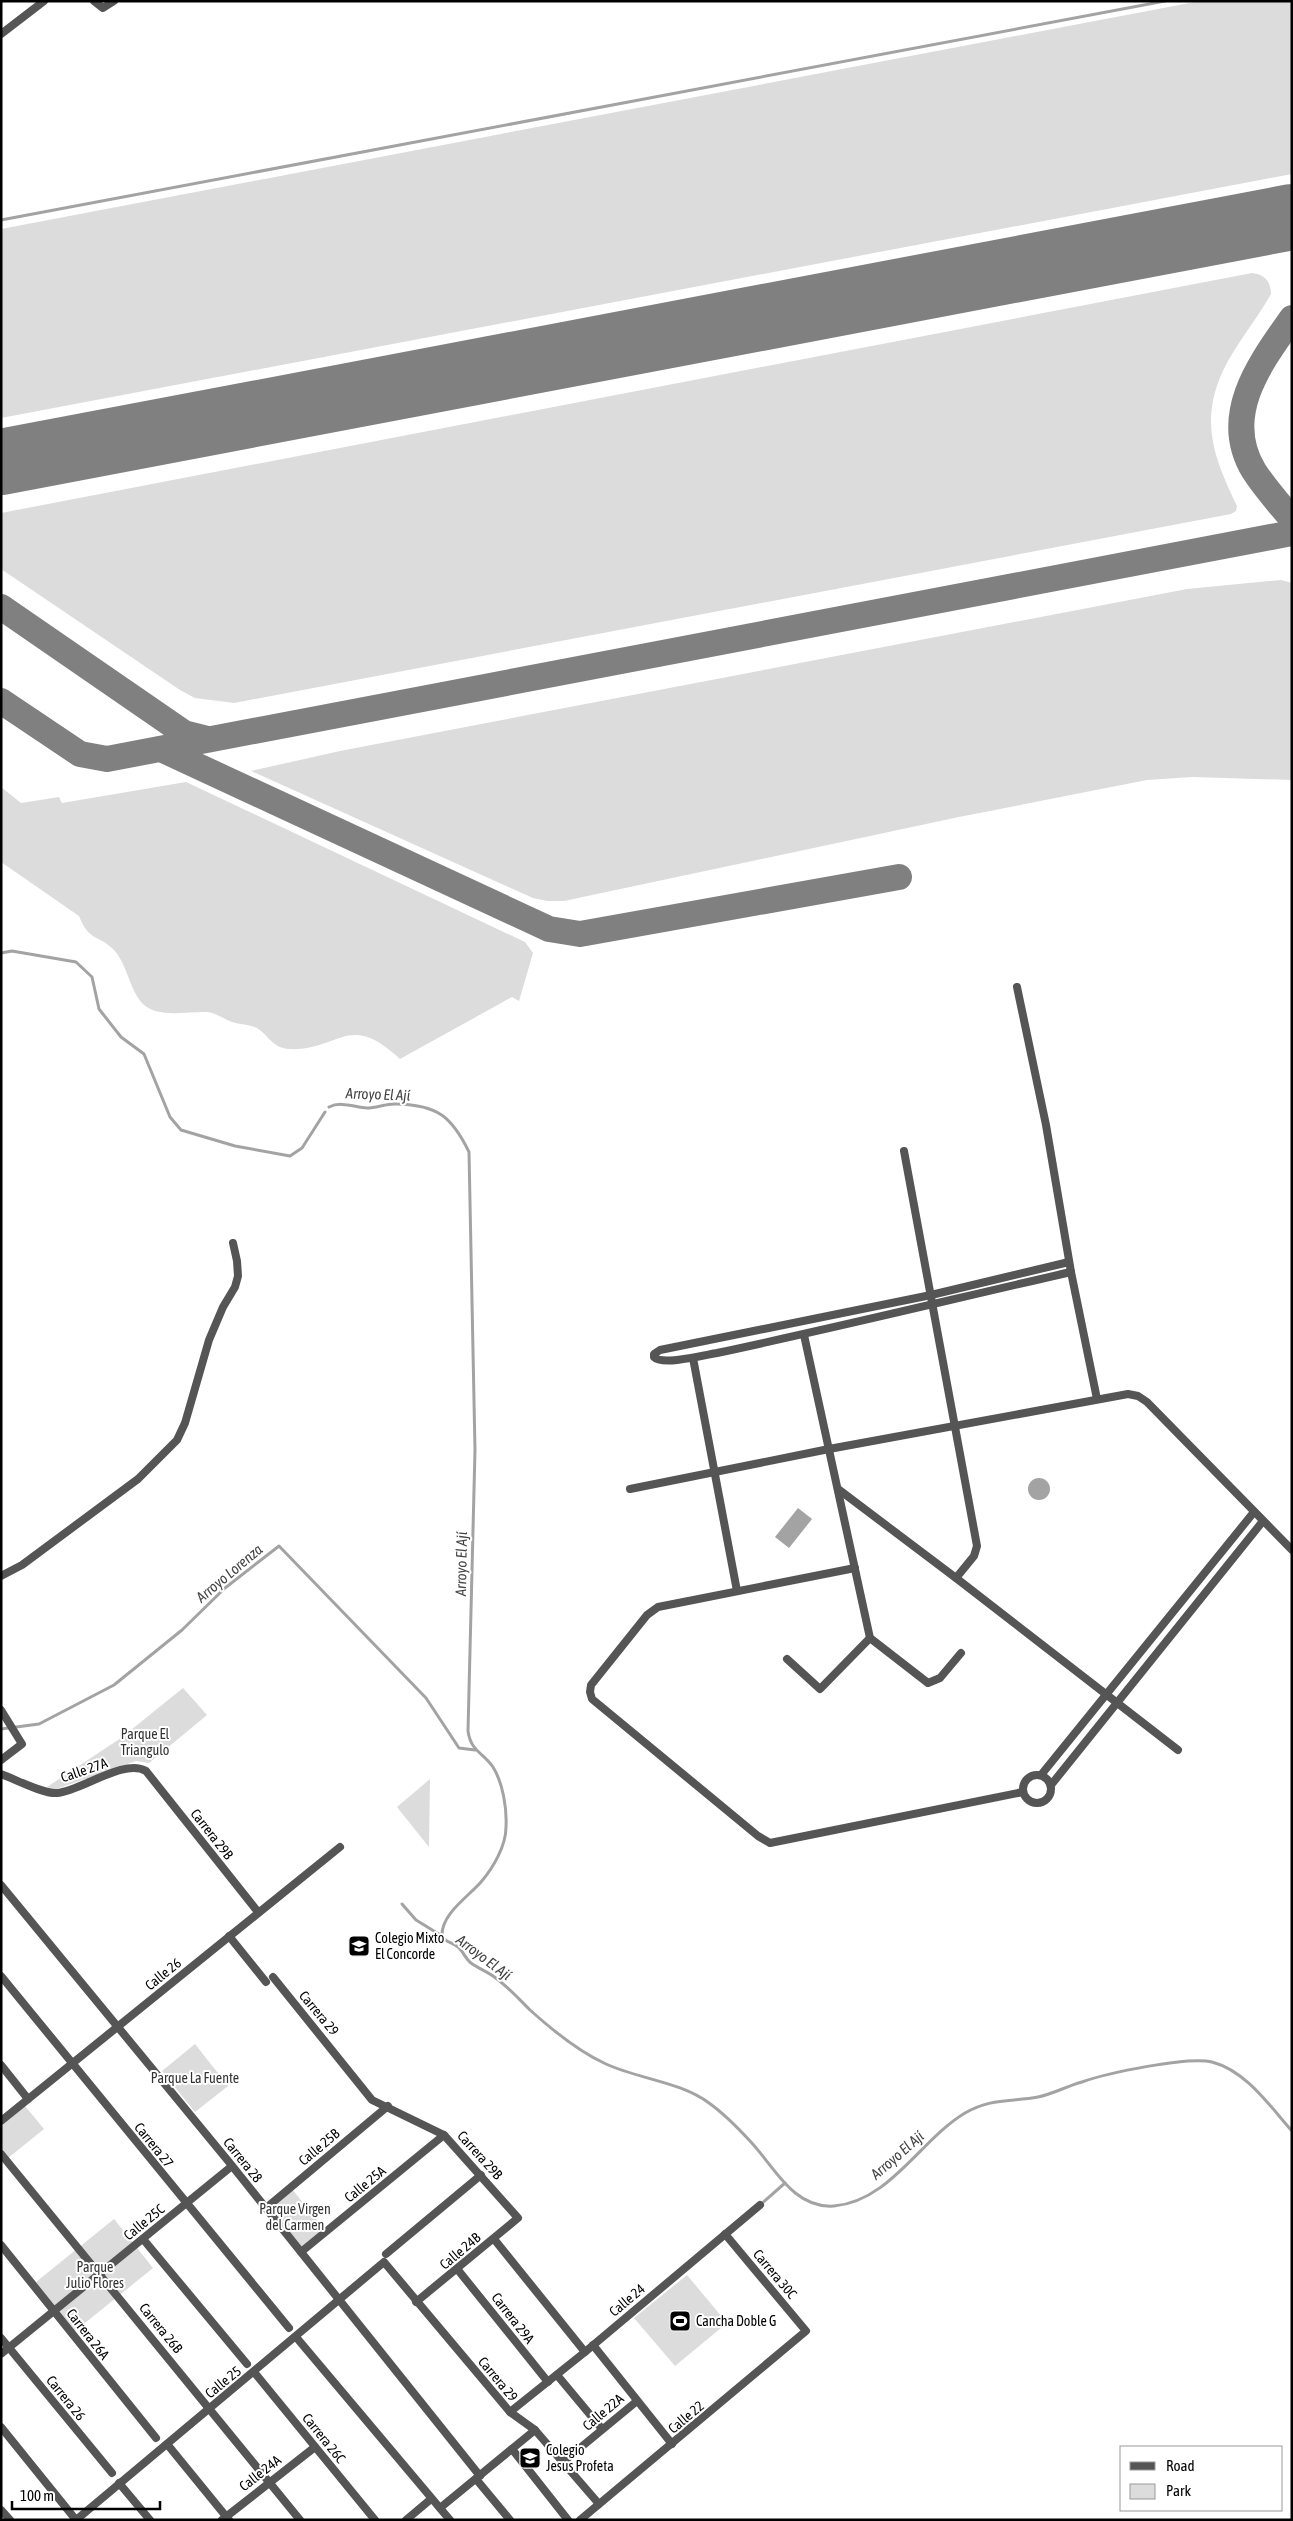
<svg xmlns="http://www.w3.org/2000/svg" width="1293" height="2521" font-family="'Asap Condensed',sans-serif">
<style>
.green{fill:#dcdcdc}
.water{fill:#a3a3a3}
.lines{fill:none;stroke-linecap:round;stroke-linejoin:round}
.stream{stroke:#a3a3a3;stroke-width:3}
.taxiway{stroke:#808080;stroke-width:26}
.runway{stroke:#808080;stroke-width:66}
.minor{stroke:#555;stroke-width:8}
.labels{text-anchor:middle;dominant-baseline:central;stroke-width:4;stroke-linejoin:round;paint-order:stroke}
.park-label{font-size:14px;fill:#333;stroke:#fff}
.street-label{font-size:14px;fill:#000;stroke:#fff}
.poi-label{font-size:14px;fill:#000;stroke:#fff;text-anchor:start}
.water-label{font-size:15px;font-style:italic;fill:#444;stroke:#fff}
</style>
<rect width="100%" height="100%" fill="#fff"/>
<!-- green -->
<g class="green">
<path d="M1200 1H1292V174L1 418V229Z"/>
<path d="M1252 273C1264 274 1271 281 1271 294 1258 317 1241 338 1228 361 1198 416 1212 454 1237 506L1236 511 1231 514 234 703 195 698 180 690 1 569V513Z"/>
<path d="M1281 580 1292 583V780L1192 777 1147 780 959 817 564 901H547L533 898 251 771 340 751 1187 589Z"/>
<path d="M186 782 525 942 533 953 519 1001 512 997 400 1059C347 1010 340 1052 288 1049 270 1048 266 1029 251 1026 244 1024 238 1024 232 1022 224 1019 216 1013 207 1012 188 1011 156 1019 142 1003 129 988 127 963 113 949 98 934 90 943 79 916L1 862V787L21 803 59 797 62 803Z"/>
<path d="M183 1688 207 1715 149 1763 136 1761 65 1786 56 1789 47 1787 121 1738Z"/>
<path d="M430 1779 429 1847 397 1807Z"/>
<path d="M195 2044 228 2086 195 2112 162 2071Z"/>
<path d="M25 2106 44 2129 8 2158 1 2149V2126Z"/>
<path d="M292 2189 324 2229 300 2248 269 2208Z"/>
<path d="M114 2219 153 2268 75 2331 36 2282Z"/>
<path d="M687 2275 727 2323 675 2366 634 2318Z"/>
</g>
<!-- water -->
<g class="water">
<circle cx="1039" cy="1489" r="11"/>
<path d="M798 1508 812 1519 789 1548 775 1537Z"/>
</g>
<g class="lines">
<!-- stream -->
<g class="stream">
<path d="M1 220 1165 1"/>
<path d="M1 953 12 951 76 962 92 977 99 1009 121 1037 144 1054 170 1117 181 1130 235 1146 290 1156 302 1148 325 1112"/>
<path d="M329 1107C341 1101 354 1107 367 1108 377 1108 387 1103 397 1104 438 1105 452 1117 469 1152L475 1450 468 1731C471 1752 483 1752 493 1767 503 1783 507 1809 506 1827 506 1846 493 1868 481 1882 468 1897 441 1914 442 1936 446 1943 452 1942 458 1947 463 1951 465 1958 471 1963 479 1969 489 1972 497 1979 509 1988 519 1999 530 2010 550 2028 580 2052 604 2063 637 2079 679 2081 709 2103 723 2113 738 2128 750 2141 774 2166 793 2209 834 2206 890 2201 920 2140 965 2113 991 2098 1010 2102 1038 2097 1053 2094 1067 2086 1082 2082 1107 2073 1188 2056 1212 2062 1246 2071 1269 2105 1292 2131"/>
<path d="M1 1729 39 1724 114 1685 182 1630 225 1588 279 1546 426 1698 459 1748 475 1750"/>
<path d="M402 1904 416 1920 442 1936"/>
<path d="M760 2205 785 2183"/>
</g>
<!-- taxiway -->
<g class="taxiway">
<path d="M1292 318C1261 362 1220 415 1254 471 1265 488 1278 503 1292 519"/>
<path d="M1 607 184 733 208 739"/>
<path d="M1 701 80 754 107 759 1292 533"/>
<path d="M161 749 549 929 580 934 899 877"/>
</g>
<!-- runway -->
<path class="runway" d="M1 462 1292 217"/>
<!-- minor -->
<g class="minor">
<path d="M94 1 103 8 114 1"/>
<path d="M1 34 44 1"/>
<path d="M1017 987 1046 1125 1071 1272 1097 1399"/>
<path d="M904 1151 977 1546 974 1556 956 1578"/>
<path d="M1069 1262 931 1295 660 1350 654 1354V1357C662 1366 705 1355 717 1353 835 1328 953 1299 1071 1272"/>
<path d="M804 1335 870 1638 928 1683 940 1678 961 1653"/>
<path d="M693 1358 737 1591"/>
<path d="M630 1489 829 1449 1128 1394 1138 1396 1147 1402 1292 1550"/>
<path d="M838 1489 956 1578 1178 1750"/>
<path d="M855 1568 658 1607 647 1615 591 1685 590 1692 592 1699 758 1836 770 1843 1023 1792"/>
<path d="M1 1576 22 1565 138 1479 177 1440 185 1423 209 1340 223 1307 235 1287 238 1276 237 1261 233 1243"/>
<path d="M787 1659 820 1689 870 1638"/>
<path d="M1 1710 22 1744 1 1760"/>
<path d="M1 1774C15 1779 43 1794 57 1793 81 1791 124 1758 146 1771L258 1912"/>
<circle cx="1037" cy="1789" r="14"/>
<path d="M1041 1775 1254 1512"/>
<path d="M1051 1785 1263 1521"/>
<path d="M1 1885 229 2162 480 2476"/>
<path d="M229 1936 266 1982"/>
<path d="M1 1976 289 2328"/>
<path d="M273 1977 372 2100 444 2135 518 2218 416 2302"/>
<path d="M1 2065 28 2099"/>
<path d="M1 2121 340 1847"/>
<path d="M1 2154 300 2520"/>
<path d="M266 2208 388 2106"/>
<path d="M143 2239 247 2364"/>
<path d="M494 2239 585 2352"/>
<path d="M1 2245 156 2438"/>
<path d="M301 2252 444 2135"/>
<path d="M386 2254 481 2175"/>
<path d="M458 2270 548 2382"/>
<path d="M296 2337 450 2520"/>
<path d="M1 2338 112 2473"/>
<path d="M593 2345 672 2444"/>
<path d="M1 2354 232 2166"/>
<path d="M254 2372 375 2520"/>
<path d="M557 2375 602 2429"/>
<path d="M510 2412 585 2352 760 2205"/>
<path d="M1 2427 76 2520 384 2262 510 2412 535 2430 599 2504"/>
<path d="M167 2444 229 2520"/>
<path d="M512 2449 568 2520"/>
<path d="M563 2462 637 2401"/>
<path d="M476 2479 510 2520"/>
<path d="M119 2483 150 2520"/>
<path d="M440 2508 535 2430"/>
<path d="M1 2510 10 2520"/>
<path d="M222 2520 315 2447"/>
<path d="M406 2520 431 2499"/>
<path d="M580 2520 806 2331 725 2234"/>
</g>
</g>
<!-- icons -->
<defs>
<g id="school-square" transform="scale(1.125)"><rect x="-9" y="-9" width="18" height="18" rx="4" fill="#000" stroke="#fff"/><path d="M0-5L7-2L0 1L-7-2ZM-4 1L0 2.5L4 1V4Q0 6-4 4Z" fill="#fff"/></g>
<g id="stadium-square" transform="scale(1.125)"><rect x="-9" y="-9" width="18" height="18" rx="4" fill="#000" stroke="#fff"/><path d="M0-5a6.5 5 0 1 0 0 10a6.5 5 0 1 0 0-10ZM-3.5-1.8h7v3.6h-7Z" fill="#fff"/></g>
</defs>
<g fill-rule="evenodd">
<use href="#school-square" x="359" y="1946"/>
<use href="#stadium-square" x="680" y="2321"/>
<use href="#school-square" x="530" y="2458"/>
</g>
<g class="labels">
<!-- park labels -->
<g class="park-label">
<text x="145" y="1734">Parque El<tspan x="145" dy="16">Triangulo</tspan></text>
<text x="195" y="2078">Parque La Fuente</text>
<text x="295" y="2209">Parque Virgen<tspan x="295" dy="16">del Carmen</tspan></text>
<text x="95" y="2267">Parque<tspan x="95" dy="16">Julio Flores</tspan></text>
</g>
<!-- street labels -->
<g class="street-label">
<text transform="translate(84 1770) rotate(-19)">Calle 27A</text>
<text transform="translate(212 1834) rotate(52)">Carrera 29B</text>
<text transform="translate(163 1974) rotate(-39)">Calle 26</text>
<text transform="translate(319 2013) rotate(50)">Carrera 29</text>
<text transform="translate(154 2145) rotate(51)">Carrera 27</text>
<text transform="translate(319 2147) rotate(-40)">Calle 25B</text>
<text transform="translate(480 2155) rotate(48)">Carrera 29B</text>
<text transform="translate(243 2160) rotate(51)">Carrera 28</text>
<text transform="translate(365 2184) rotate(-39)">Calle 25A</text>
<text transform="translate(144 2222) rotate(-39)">Calle 25C</text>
<text transform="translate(460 2251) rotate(-40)">Calle 24B</text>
<text transform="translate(775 2274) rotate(50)">Carrera 30C</text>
<text transform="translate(627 2300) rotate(-40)">Calle 24</text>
<text transform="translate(513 2318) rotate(52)">Carrera 29A</text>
<text transform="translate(161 2328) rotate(51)">Carrera 26B</text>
<text transform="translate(88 2334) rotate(52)">Carrera 26A</text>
<text transform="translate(498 2379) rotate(50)">Carrera 29</text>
<text transform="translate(223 2382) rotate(-39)">Calle 25</text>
<text transform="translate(66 2398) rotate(51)">Carrera 26</text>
<text transform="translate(603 2412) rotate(-40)">Calle 22A</text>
<text transform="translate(686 2417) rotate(-40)">Calle 22</text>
<text transform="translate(324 2438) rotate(51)">Carrera 26C</text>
<text transform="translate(260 2473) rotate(-38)">Calle 24A</text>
</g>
<!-- poi labels -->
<g class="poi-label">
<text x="375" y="1938">Colegio Mixto<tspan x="375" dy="16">El Concorde</tspan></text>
<text x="696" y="2321">Cancha Doble G</text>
<text x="546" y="2450">Colegio<tspan x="546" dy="16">Jesus Profeta</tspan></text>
</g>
<!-- water labels -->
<g class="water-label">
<text transform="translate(378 1094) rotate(2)">Arroyo El Ají</text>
<text transform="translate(461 1564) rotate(-89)">Arroyo El Ají</text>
<text transform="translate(229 1573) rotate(-40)">Arroyo Lorenza</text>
<text transform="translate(484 1957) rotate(37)">Arroyo El Ají</text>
<text transform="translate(897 2155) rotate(-41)">Arroyo El Ají</text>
</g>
</g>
<!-- border -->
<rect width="1293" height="2521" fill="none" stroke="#000000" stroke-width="5"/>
<!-- legend -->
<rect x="1120" y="2446" width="162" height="65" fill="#ffffff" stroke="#999999"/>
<rect x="1130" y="2462" width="25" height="8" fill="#555555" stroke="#999999"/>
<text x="1166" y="2471" font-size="15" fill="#000000">Road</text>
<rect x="1130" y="2484" width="25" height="15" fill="#dcdcdc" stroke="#999999"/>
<text x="1166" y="2496" font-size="15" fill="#000000">Park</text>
<!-- scale -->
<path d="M12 2501v8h148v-8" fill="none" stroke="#000000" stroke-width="2.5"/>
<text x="20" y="2501" font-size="15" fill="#000000" stroke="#ffffff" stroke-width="4" paint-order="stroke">100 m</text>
</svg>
